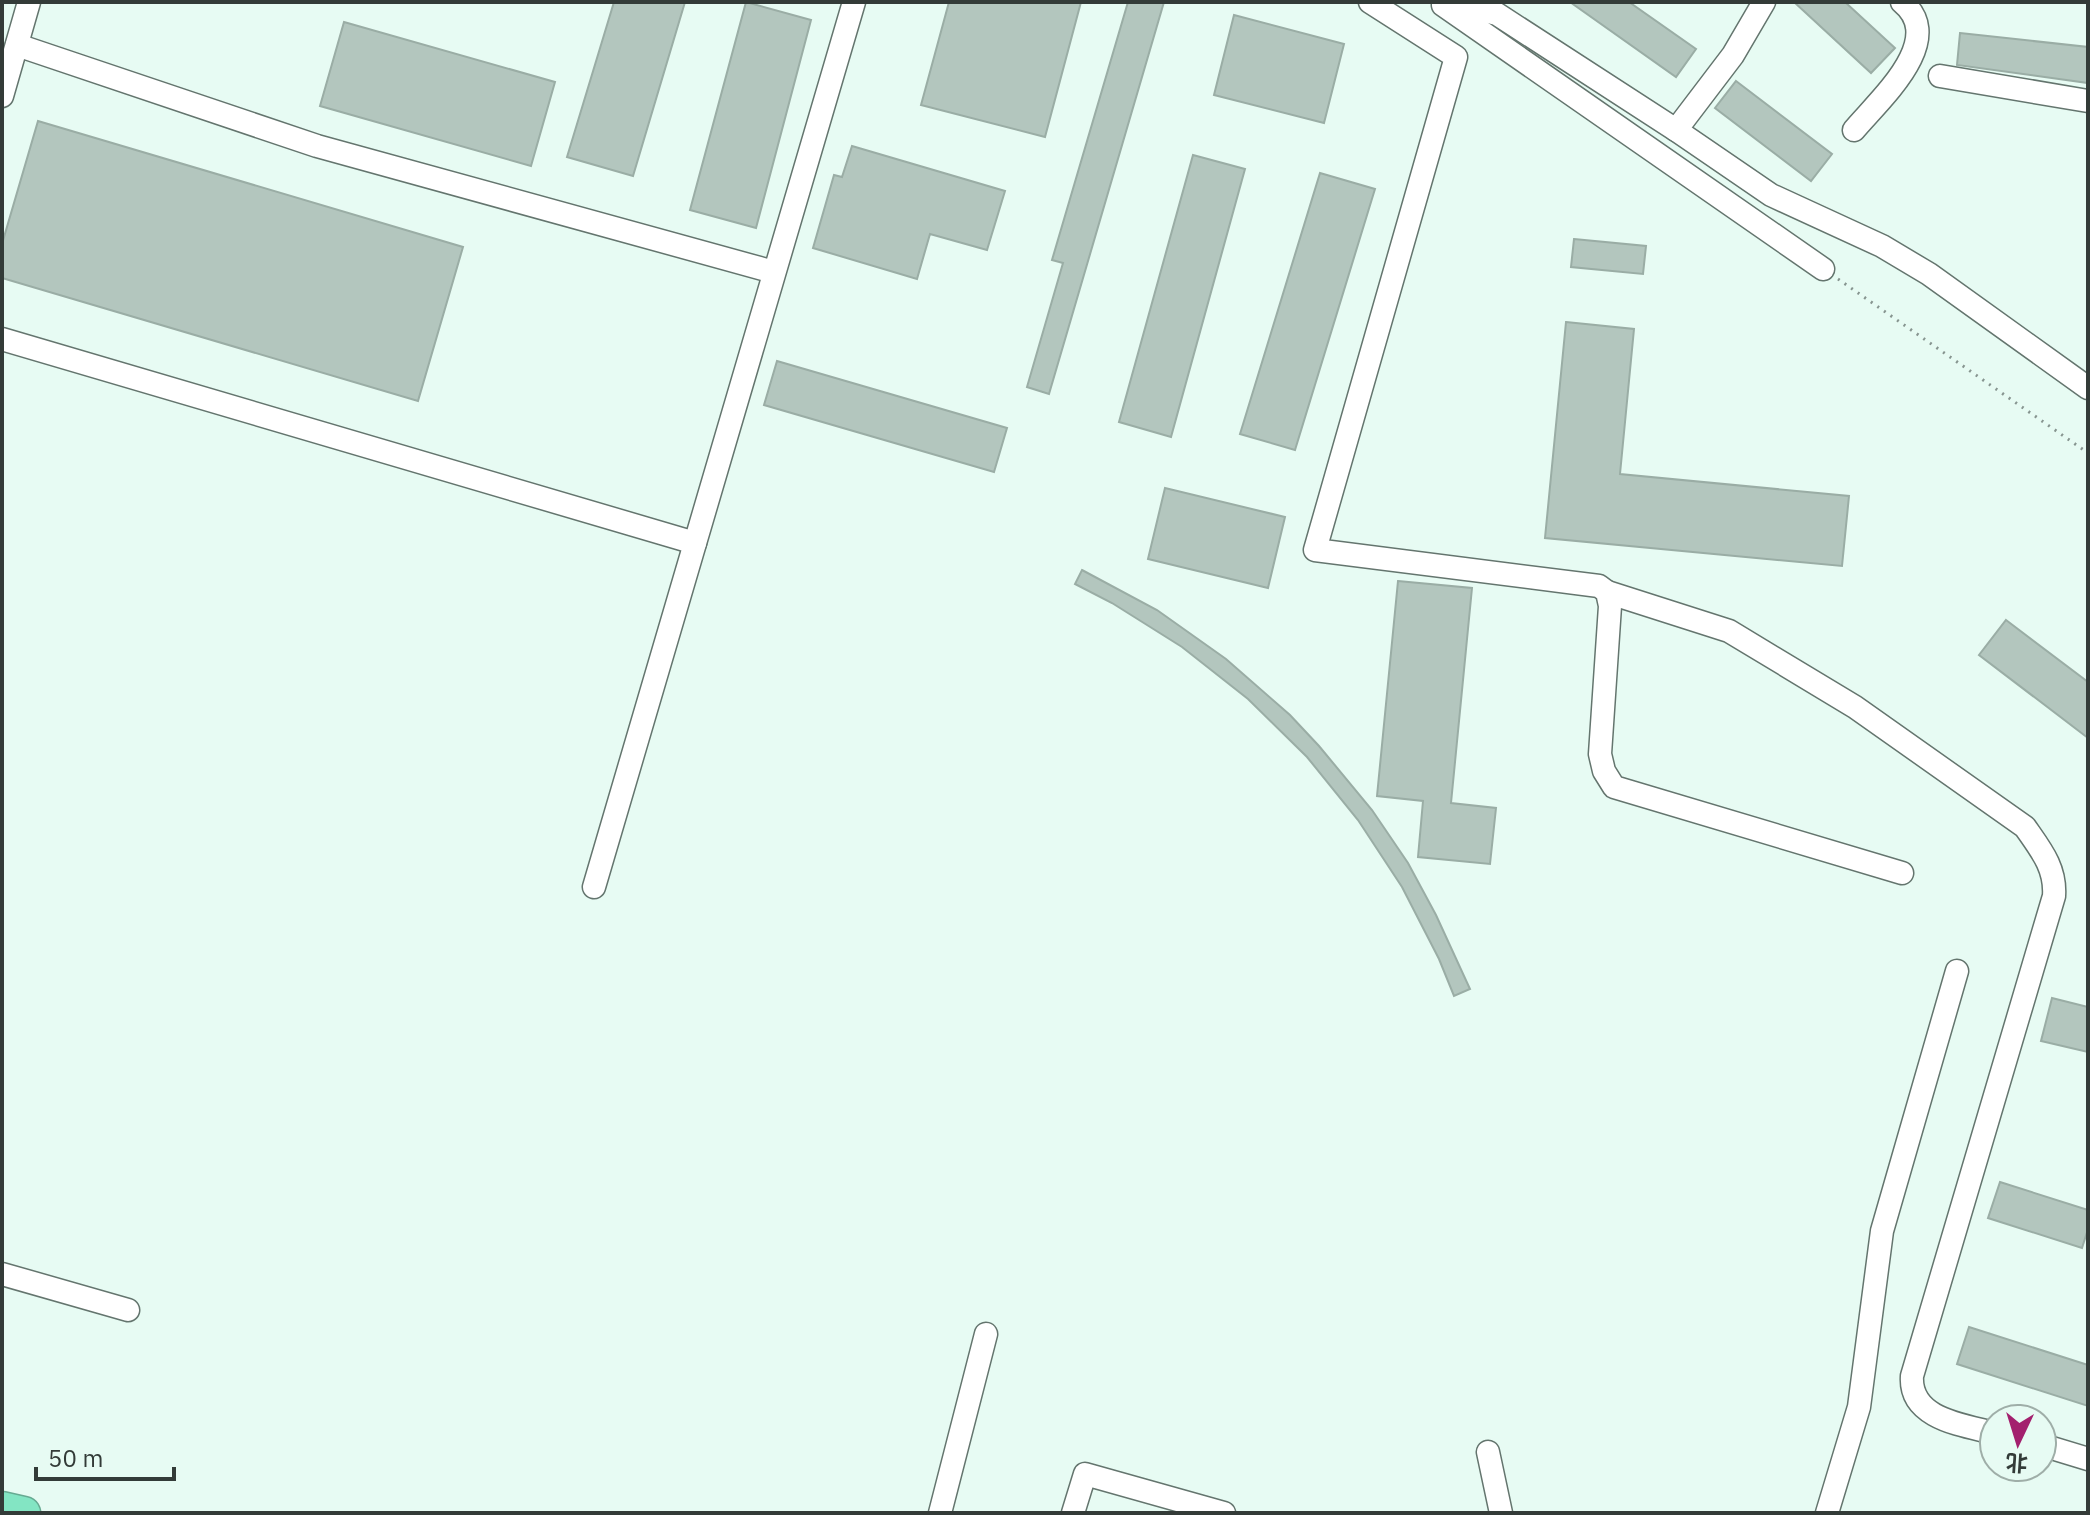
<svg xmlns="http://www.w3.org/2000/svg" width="2090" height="1515" font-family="'IBM Plex Sans','Noto Sans SC',sans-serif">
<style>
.building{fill:#b3c6be;stroke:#9aada5;stroke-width:2}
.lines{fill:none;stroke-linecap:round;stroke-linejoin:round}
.minor-casing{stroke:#64756e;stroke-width:25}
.highway-casing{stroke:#67aa92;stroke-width:35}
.path{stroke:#879590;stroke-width:3;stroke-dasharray:2 6;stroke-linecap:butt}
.minor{stroke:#fff;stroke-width:22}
.highway{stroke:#83e5c3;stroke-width:32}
</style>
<rect width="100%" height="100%" fill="#e7fbf3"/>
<!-- building -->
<g class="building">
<path d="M614 2H685L633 176 567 157Z"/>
<path d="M746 2 811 20 756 228 690 210Z"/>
<path d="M949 2H1081L1045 137 921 105Z"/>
<path d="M1128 2H1164L1049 394 1027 387 1063 263 1052 260Z"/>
<path d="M1570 2H1629L1696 49 1676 77Z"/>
<path d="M1794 2H1845L1895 48 1871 73Z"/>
<path d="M1234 15 1344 44 1324 123 1214 95Z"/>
<path d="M344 22 555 82 531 166 320 106Z"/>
<path d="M1960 33 2088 47V83L1957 65Z"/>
<path d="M1736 81 1832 154 1811 181 1715 108Z"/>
<path d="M38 121 463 247 418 401 2 278V244Z"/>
<path d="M852 146 1005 191 987 250 930 234 917 279 813 248 834 175 842 177Z"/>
<path d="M1193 155 1245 169 1171 437 1119 422Z"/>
<path d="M1320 173 1375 189 1295 450 1240 434Z"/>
<path d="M1574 239 1646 246 1643 274 1571 267Z"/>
<path d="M1566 322 1634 329 1620 474 1849 496 1842 566 1545 538Z"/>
<path d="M777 361 1007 428 994 472 764 405Z"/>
<path d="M1165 488 1285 517 1268 588 1148 559Z"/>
<path d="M1082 570 1157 610 1226 659 1290 715 1319 746 1372 810 1408 863 1436 915 1470 989 1454 996 1439 959 1402 887 1358 820 1307 757 1248 699 1182 647 1112 603 1075 584Z"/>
<path d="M1398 581 1472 588 1451 803 1496 808 1490 864 1418 857 1423 801 1377 796Z"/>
<path d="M2006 620 2088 682V738L1979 655Z"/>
<path d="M2052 998 2088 1007V1052L2041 1041Z"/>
<path d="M2000 1182 2088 1210V1229L2082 1248 1988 1218Z"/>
<path d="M1969 1327 2088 1365V1406L1957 1364Z"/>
</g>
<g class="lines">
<!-- minor casing -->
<g class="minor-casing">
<g id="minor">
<path d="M1370 2 1456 57 1315 550 1599 586 1607 592 1610 606 1600 754 1604 771 1614 787 1902 873"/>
<path d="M1451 2 1497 14 1676 130 1771 195 1882 246 1929 274 2088 388"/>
<path d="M1443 5 1823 269"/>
<path d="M17 45 317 146 774 272"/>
<path d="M1940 76 2088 101"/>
<path d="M2 96 29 2"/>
<path d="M1676 130 1733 55 1764 2"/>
<path d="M1854 130C1879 100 1948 40 1902 2"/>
<path d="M2 339 695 543"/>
<path d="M1607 592 1729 631 1855 707 2025 827C2041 850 2056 868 2054 896L1912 1376C1909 1419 1963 1425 1994 1433"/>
<path d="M594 887 854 2"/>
<path d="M2 1274 128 1310"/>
<path d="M2042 1445 2088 1459"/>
<path d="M1488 1452 1501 1513"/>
<path d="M940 1513 986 1334"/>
<path d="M1073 1513 1085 1474 1224 1513"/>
<path d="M1827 1513 1859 1407 1882 1231 1957 971"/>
</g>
</g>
<!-- highway casing -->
<g class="highway-casing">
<path id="highway" d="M2 1508 24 1513"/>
</g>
<!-- path -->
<path class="path" d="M1838 279 2088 453"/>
<!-- minor -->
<use href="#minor" class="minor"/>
<!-- highway -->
<use href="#highway" class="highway"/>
</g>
<!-- border -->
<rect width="2090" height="1515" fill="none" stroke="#333b38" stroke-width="8"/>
<!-- north arrow -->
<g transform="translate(2018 1443) rotate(184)"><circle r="38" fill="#e7fbf3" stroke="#9faea8" stroke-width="2"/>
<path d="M0-6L14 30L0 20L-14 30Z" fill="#a3206e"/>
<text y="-12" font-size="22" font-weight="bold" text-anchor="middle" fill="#333b38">北</text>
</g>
<!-- scale -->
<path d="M36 1467v12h138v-12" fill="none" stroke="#333b38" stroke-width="4"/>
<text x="48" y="1467" font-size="24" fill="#333b38" stroke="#e7fbf3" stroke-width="6" paint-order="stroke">50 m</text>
</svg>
